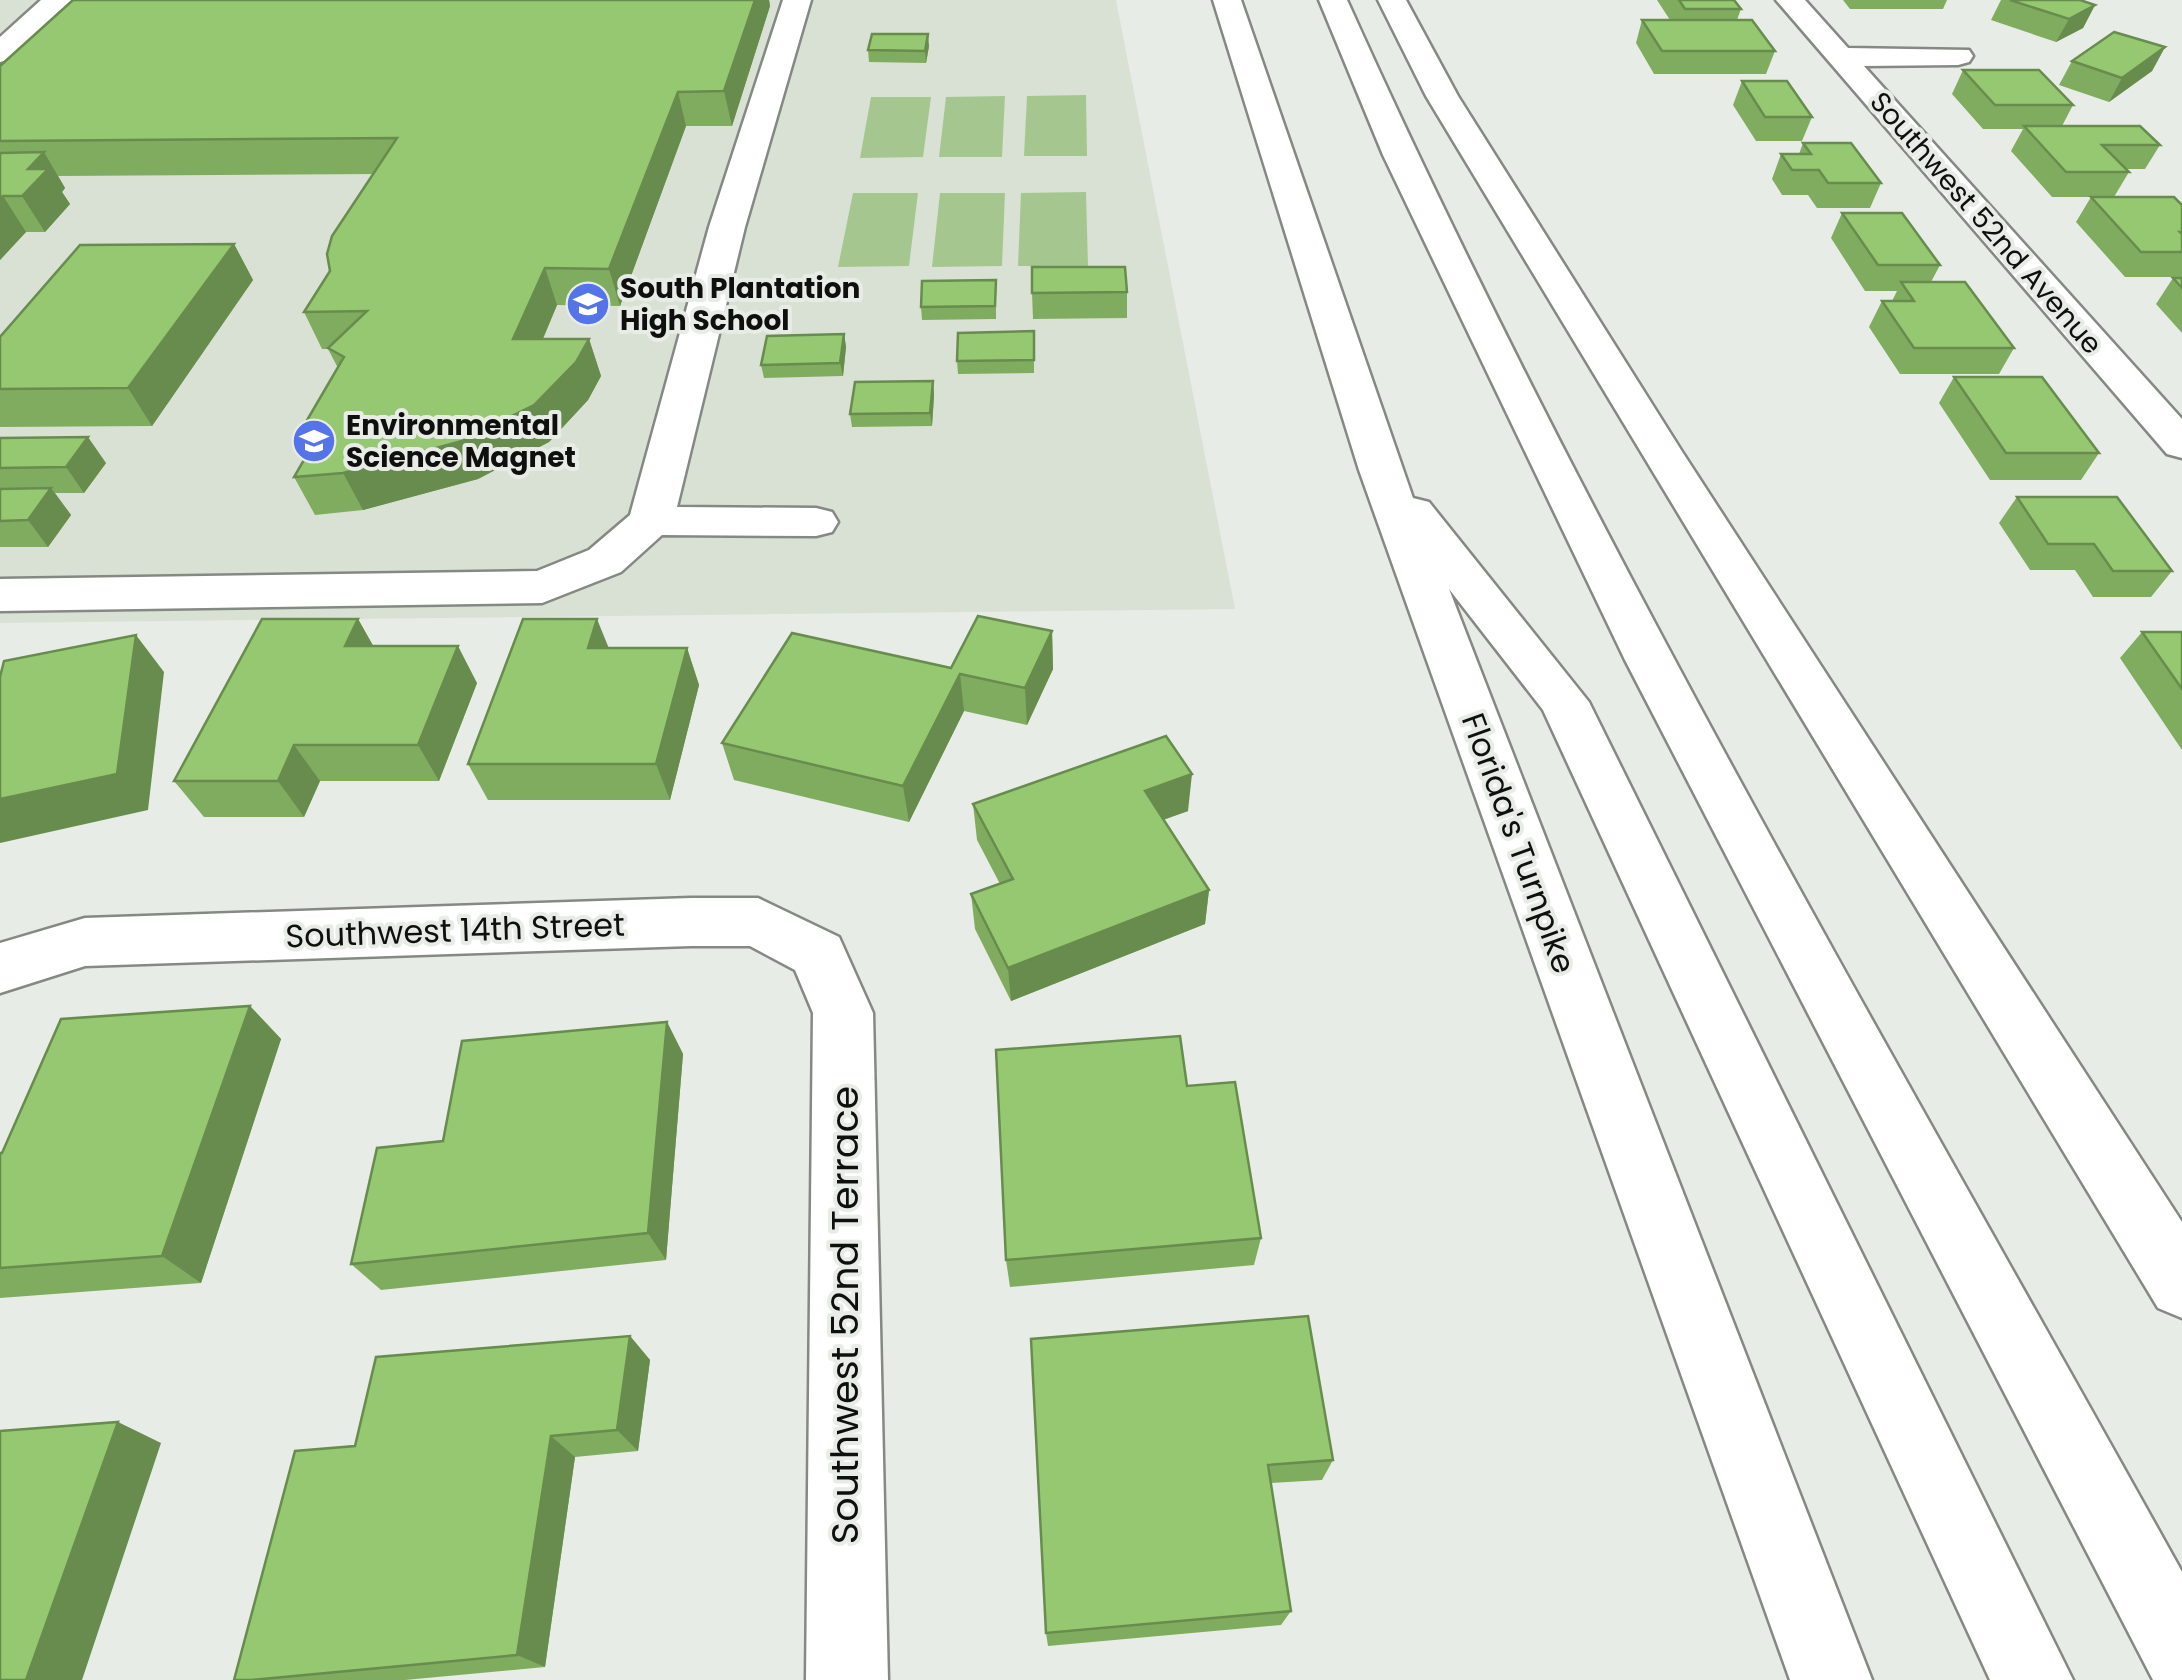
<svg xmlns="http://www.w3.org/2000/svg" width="2182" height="1680" font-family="Poppins,sans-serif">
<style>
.built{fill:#d9e1d4}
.green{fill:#a5c78f}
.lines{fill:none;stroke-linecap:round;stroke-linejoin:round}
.minor-casing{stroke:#858983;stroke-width:5}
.highway-casing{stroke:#858983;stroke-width:5}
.minor{fill:#fff;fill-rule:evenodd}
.highway{fill:#fff;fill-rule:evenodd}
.wall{fill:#80ac60}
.shaded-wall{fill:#688c4e}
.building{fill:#95c870;stroke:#688c4e;stroke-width:2.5}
.labels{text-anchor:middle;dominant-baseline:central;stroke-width:8;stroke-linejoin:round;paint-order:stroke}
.far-street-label{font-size:28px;fill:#0f100e;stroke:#e8ece6}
.far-poi-label{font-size:28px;font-weight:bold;fill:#0f100e;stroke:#e8ece6;text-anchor:start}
.street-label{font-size:32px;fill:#0f100e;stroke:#e8ece6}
.near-street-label{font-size:38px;fill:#0f100e;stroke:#e8ece6}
</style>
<rect width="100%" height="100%" fill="#e8ece6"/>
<!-- built -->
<path class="built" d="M0 0H1116L1235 609 0 623Z"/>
<!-- green -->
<g class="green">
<path d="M1086 95 1087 156H1024L1027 96Z"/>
<path d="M1005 96 1002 157H939L946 97Z"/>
<path d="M871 97H931L923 157 860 158Z"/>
<path d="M1086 192 1088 266H1018L1021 193Z"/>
<path d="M853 193H918L909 266 838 267Z"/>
<path d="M940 193H1005L1002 266 932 267Z"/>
</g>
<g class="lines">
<!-- minor casing -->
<g class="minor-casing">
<g id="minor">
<path d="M41 0H72L11 59 0 62V37Z"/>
<path d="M783 0H811L745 227 677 507 816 508 832 512 838 522 832 532 816 536 662 535 621 572 542 603 0 611V579L537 571 589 550 630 515 709 227Z"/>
<path d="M1776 0H1805L1848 48 1969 50 1973 56 1969 62 1958 65 1864 66 2182 419V458L2167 454Z"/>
<path d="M691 898H758L839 937 873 1013 888 1680H806L813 1013 795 970 750 946H691L85 966 0 993V943L85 918Z"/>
</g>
</g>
<!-- highway casing -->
<g class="highway-casing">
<g id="highway">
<path d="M1213 0H1241L1413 498 1429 502 1589 702 2073 1680H1990L1543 710 1449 589 1872 1680H1790L1359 470Z"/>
<path d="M1319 0H1347C1590 541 1894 1054 2182 1572V1680H2153L1625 660 1383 155Z"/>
<path d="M1378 0H1406L1458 96 1681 450 2182 1222V1318L2158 1308 1426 96Z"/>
</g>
</g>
<!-- minor -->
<use href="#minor" class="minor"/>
<!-- highway -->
<use href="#highway" class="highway"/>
</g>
<!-- wall -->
<g class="wall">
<path d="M73 0H769L770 6 732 126H686L620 306 557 305 543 339H589L601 376 588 400 549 442 478 479 363 510 315 515 294 477 312 445 303 427 338 368 328 349H322L304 312 330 271 374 174 58 176 65 188 62 192 70 204 45 232H26L0 260V66Z"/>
<path d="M1657 0H1734L1741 9 1737 20 1775 51 1766 74H1654L1636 43 1642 20H1670Z"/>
<path d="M1843 0H1947L1943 9H1850Z"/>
<path d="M2001 0H2083L2095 5 2083 28 2056 42 1991 20Z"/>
<path d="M929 46 926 63 869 62 868 50Z"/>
<path d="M2165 47 2152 71 2109 102 2059 85 2072 61Z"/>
<path d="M1963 70 2073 105 2062 126 2160 145 2145 169H2127L2129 172 2114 197H2052L2011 151 2023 129H1983L1952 94Z"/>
<path d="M1742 81 1812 117 1802 141H1756L1733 105Z"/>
<path d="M1803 143 1881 183 1870 208H1817L1808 195H1782L1772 179 1781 154H1799Z"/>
<path d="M2091 197 2182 205V277H2125L2076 222Z"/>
<path d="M1842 213 1940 265 1931 282 2014 348 1999 374H1900L1869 327 1882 301H1892L1897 291H1865L1831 238Z"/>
<path d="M234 244 253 280 152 426 0 427V337Z"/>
<path d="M2173 278H2182V333L2156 304Z"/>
<path d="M1127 292V318L1033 319 1032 293Z"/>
<path d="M996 293V319L922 320 921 307Z"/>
<path d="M1034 331V373L958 374 957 361Z"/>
<path d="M844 334 846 347 843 376 764 378 761 365Z"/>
<path d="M1954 377 2099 453 2081 480H1990L1939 403Z"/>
<path d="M933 381 934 395 932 426 852 427 850 414Z"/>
<path d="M0 438 106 463 84 493H55L71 515 48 547H0Z"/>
<path d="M2017 497 2172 571 2151 597H2093L2075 570H2030L1999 523Z"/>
<path d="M358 619 373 646 477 683 439 781H320L304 817H204L174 781Z"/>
<path d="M1052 631 1053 669 1027 725 964 711 909 822 734 780 722 743 951 668Z"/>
<path d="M2142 632H2182V750L2120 658Z"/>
<path d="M608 648H687L699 685 670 800H488L468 764Z"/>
<path d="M973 804 1188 811 1163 820 1209 890 1205 924 1011 1001 975 929 971 894 1000 884 977 840Z"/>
<path d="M250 1006 281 1039 201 1283 0 1298V1153Z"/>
<path d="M667 1022 683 1054 666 1260 381 1290 351 1264 443 1141Z"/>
<path d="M1187 1086 1261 1238 1254 1265 1010 1287 1006 1260Z"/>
<path d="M630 1336 650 1360 638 1451 575 1457 545 1667 405 1680H234L355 1446Z"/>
<path d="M1031 1339 1333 1460 1322 1480 1271 1483 1291 1611 1281 1625 1048 1646 1046 1633Z"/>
</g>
<!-- shaded-wall -->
<g class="shaded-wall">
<path d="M755 0H769L770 6 732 126 724 91Z"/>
<path d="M2095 5 2083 28 2056 42 2069 19Z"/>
<path d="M928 34 929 46 926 63 925 51Z"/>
<path d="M2165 47 2152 71 2109 102 2122 78Z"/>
<path d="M678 92 686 126 620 306 609 269Z"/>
<path d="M44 152 65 188 62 192 70 204 45 232 22 196 28 169Z"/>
<path d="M3 196 26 232 0 260V199Z"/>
<path d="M234 244 253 280 152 426 128 388Z"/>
<path d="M545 268 557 305 527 376 513 339Z"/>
<path d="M844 334 846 347 843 376 840 363Z"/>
<path d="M589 339 601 376 588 400 549 442 478 479 363 510 343 473Z"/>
<path d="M933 381 934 395 932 426 930 413Z"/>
<path d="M88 437 106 463 84 493 66 467Z"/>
<path d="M51 488 71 515 48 547 28 520Z"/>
<path d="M358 619 379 656 345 646Z"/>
<path d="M597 619 612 656 588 648Z"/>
<path d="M1052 631 1053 669 1027 725 1025 688Z"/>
<path d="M136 635 164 672 148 810 0 843V799Z"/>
<path d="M458 646 477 683 439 781 418 745Z"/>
<path d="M687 648 699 685 670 800 656 764Z"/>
<path d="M960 674 964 711 909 822 903 786Z"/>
<path d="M294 745 320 781 304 817 278 781Z"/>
<path d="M1192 774 1188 811 1143 827 1145 791Z"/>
<path d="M1209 890 1205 924 1011 1001 1008 968Z"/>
<path d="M250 1006 281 1039 201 1283 162 1256Z"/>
<path d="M667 1022 683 1054 666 1260 648 1233Z"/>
<path d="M630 1336 650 1360 638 1451 617 1430Z"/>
<path d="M118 1422 161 1443 82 1680H26Z"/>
<path d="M551 1436 575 1457 545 1667 517 1655Z"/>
</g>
<!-- building -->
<g class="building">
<path d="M73 0H755L724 91 678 92 609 269 545 268 513 339H589L576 362 534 405 462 441 343 473 294 477 323 427H303L344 357 328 348 367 311 304 312 330 271 327 254 332 236 397 138 0 141V66Z"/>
<path d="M1679 0H1734L1741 9H1685Z"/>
<path d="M2010 0H2080L2095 5 2069 19Z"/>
<path d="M1642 20H1752L1775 51H1662Z"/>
<path d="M2114 32 2165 47 2122 78 2072 61Z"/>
<path d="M872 34H928L925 51 868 50Z"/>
<path d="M1963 70H2039L2073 105H1995Z"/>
<path d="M1742 81H1787L1812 117H1765Z"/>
<path d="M2024 126H2140L2160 145H2102L2129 172H2066Z"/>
<path d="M1803 143H1851L1881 183H1828L1819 170H1792L1781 154H1811Z"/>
<path d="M44 152 28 169H48L22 196H3L0 199V153Z"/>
<path d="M2091 197H2174L2182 205V232H2180L2182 234V252H2141Z"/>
<path d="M1842 213H1902L1940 265H1878Z"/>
<path d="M234 244 128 388 0 389V337L80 245Z"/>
<path d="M1032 267H1125L1127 292 1032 293Z"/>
<path d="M2173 278H2182V288Z"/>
<path d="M996 280 995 306 921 307 922 281Z"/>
<path d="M1901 282H1965L2014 348H1914L1882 301H1914Z"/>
<path d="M1034 331V360L957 361 958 333Z"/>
<path d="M844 334 840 363 761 365 767 336Z"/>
<path d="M1954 377H2042L2099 453H2006Z"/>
<path d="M933 381 930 413 850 414 855 382Z"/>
<path d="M88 437 66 467 0 468V438Z"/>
<path d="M51 488 28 520 0 521V489Z"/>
<path d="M2017 497H2117L2172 571H2113L2094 544H2048Z"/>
<path d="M978 616 1052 631 1025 688 960 674 903 786 722 743 792 633 951 668Z"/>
<path d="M262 619H358L345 646H458L418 745H294L278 781H174Z"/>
<path d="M523 619H597L588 648H687L656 764H468Z"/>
<path d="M2142 632H2182V689Z"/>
<path d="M136 635 117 774 0 799V677L4 661Z"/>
<path d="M1166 736 1192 774 1145 791 1209 890 1008 968 971 894 1013 879 973 804Z"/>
<path d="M250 1006 162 1256 0 1268V1153H2L61 1019Z"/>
<path d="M667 1022 648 1233 351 1264 377 1148 443 1141 462 1041Z"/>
<path d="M1180 1036 1187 1086 1235 1082 1261 1238 1006 1260 996 1050Z"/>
<path d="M1308 1316 1333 1460 1268 1465 1291 1611 1046 1633 1031 1339Z"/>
<path d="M630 1336 617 1430 551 1436 517 1655 252 1680H234L295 1451 355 1446 376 1357Z"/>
<path d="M118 1422 26 1680H0V1431Z"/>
</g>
<!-- icons -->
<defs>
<g id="school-disc" transform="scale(2.25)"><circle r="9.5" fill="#5674e9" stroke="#e8ece6"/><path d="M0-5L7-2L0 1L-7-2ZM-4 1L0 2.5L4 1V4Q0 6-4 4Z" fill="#fff"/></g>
</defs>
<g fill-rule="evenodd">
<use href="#school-disc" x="588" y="304"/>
<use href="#school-disc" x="314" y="441"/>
</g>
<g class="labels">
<!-- far-street labels -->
<g class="far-street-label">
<text transform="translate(1986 223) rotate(49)">Southwest 52nd Avenue</text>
</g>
<!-- far-poi labels -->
<g class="far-poi-label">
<text x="620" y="288">South Plantation<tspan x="620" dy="32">High School</tspan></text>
<text x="346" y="425">Environmental<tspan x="346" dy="32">Science Magnet</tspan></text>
</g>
<!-- street labels -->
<g class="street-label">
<text transform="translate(1519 843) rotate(70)">Florida's Turnpike</text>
<text transform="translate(455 930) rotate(-2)">Southwest 14th Street</text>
</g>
<!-- near-street labels -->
<g class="near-street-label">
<text transform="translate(844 1315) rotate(-90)">Southwest 52nd Terrace</text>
</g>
</g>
</svg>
